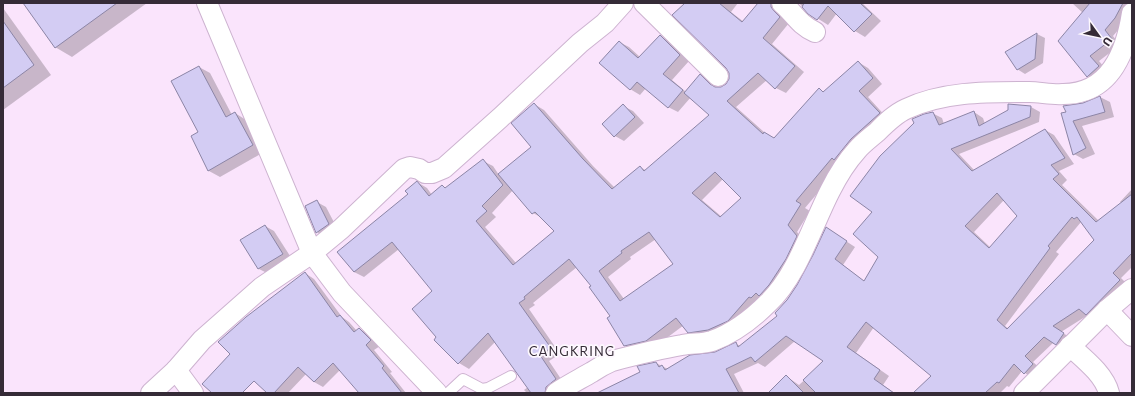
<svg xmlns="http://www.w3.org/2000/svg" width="1135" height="396" font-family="Commissioner,sans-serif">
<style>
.shadow{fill:#0003;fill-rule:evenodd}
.building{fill:#d3ccf3;stroke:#8c85a6;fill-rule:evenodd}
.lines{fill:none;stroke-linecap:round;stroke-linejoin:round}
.lane-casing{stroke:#cdb3d0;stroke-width:12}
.street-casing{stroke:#cdb3d0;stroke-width:22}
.lane{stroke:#fff;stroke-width:10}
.street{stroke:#fff;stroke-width:20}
.labels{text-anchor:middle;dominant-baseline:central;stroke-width:3.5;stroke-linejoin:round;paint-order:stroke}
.quarter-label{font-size:13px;letter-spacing:1px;fill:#352b37;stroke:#fdf8fe}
</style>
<rect width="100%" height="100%" fill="#fae4fc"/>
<!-- shadow -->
<g class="shadow">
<path d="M24 3H147L72 57 55 47Z"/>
<path d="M686 3H738L731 12 744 22 759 3H782L789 23 772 44 804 72 786 93 776 88 767 80 736 107 765 133 775 139 819 90 824 92 858 62 868 68 882 84 868 97 889 120 842 164 805 208 810 211 797 232 807 242 738 326 699 338 689 332 684 325 656 346 635 351 625 345 611 316 592 286 577 267 533 303 535 305 529 309 560 354 549 361 565 385 556 393H527L524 390 528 387 495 342 469 369 459 363 435 340 438 337 433 291 399 249 364 277 354 272 338 252 409 194 417 182 427 188 432 195 443 186 446 189 483 161 493 166 499 175 533 147 534 104 544 110 593 166 615 188 640 167 647 171 711 115 691 97 678 112 668 107 646 88 640 95 630 89 619 42 629 47 640 57 660 36 669 41 689 61 672 80 686 92 700 76 710 81 717 88H722L727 85 730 80V73ZM723 179 742 198 722 217 702 200ZM513 190 533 213 544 219 555 231 516 263 485 227 496 217 492 213ZM656 239 674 264 624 299 608 277 631 259 630 257Z"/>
<path d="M799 3H862L881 21 865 37 855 31 837 13 828 25 809 13Z"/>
<path d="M1072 3H1132V12L1130 16 1113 36 1120 45 1099 61 1108 72 1097 81 1088 76 1083 13Z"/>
<path d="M3 8 51 75 3 110Z"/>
<path d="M1037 34 1045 38 1043 63 1025 74 1017 69 1007 52Z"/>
<path d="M199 67 210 73 232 115 235 113 246 120 264 152 220 177 209 171 199 133Z"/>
<path d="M1100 97 1110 102 1114 117 1082 126 1095 154 1083 159 1074 154 1062 114Z"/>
<path d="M623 106 633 111 644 123 624 141 615 136Z"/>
<path d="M1031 107 1040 112 1039 122 959 154 975 171 1045 130 1054 135 1074 164 1059 171 1067 180 1062 185 1099 221 1122 203 1120 202 1132 189V267L1121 278 1129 286 1095 320 1088 315 1061 332 1073 339 1066 349 1054 342 1033 362 1042 370 1034 379 1022 371 1009 387 1007 386 1000 393H926L932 376 874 327 856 353 889 376 883 385 894 393H778L786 376 799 385 825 361 795 341 765 367 758 363 734 374 744 393H615L642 372 656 363 668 369 715 353 736 344 741 346 779 316 788 300 835 234 855 247 843 265 865 282 880 257 874 212 932 113 942 118 944 124 974 112 983 118 985 124ZM1004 200 1019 216 991 248 974 232ZM1081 222 1096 240 1009 329 1005 326 1059 254 1056 252Z"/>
<path d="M317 202 326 207 338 230 326 238 317 232 306 207Z"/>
<path d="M265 226 274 231 292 259 269 274 259 269 241 241Z"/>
<path d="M305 273 314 279 342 317 349 322 357 331 359 329 369 334 380 346 374 350 392 372 390 373 406 393H364L340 370 323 387 314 382 306 374 288 393H269Z"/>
</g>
<!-- building -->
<g class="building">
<path d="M23 3H117L55 48Z"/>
<path d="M685 3H719L742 22 758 3H771V7L774 11 780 17 763 38 795 66 775 89 758 73 727 101 763 134 764 132 774 138 819 88 823 92 858 61 873 78 859 91 880 113 851 139 834 160 832 158 796 201 801 204 788 225 797 236 786 259 769 285 760 295 759 296 756 293 751 298 749 297 728 321 708 330 688 333 676 318 646 341 624 346 607 318 610 316 589 287 591 286 569 259 524 297 525 299 519 303 551 348 540 355 556 379 546 387 545 393H531L488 333 458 364 434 340 436 337 412 309 432 291 392 242 354 272 337 252 408 194 405 191 417 181 429 196 442 185 445 188 483 159 503 185 482 206 487 211 476 221 513 265 554 231 535 212 532 214 498 174 531 147 511 123 534 103 583 159 612 189 640 166 644 171 709 115 684 93 700 74 710 84 715 87H721L726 84 729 79V73L726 68 672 15ZM715 172 741 198 720 217 692 193ZM649 232 673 264 620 301 599 271 622 253 621 251Z"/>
<path d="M804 3H860L872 14 854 32 828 6 817 20 808 14 802 7Z"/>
<path d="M1090 3H1123L1115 18 1105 30 1112 39 1090 56 1099 66 1087 77 1058 41Z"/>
<path d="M3 21 34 65 3 88Z"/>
<path d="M1037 33 1035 59 1017 70 1005 52Z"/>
<path d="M660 35 680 55 663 74 683 90 668 108 637 82 630 90 599 63 619 41 638 58Z"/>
<path d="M199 66 226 117 235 112 253 145 208 171 191 136 198 132 171 81Z"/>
<path d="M1100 96 1105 112 1073 121 1086 148 1073 155 1061 113 1066 112 1063 106 1083 103Z"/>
<path d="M623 104 635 117 614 137 602 124Z"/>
<path d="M1008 104 1031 106 1030 117 951 149 972 171 1045 129 1065 158 1051 165 1059 174 1053 179 1096 222 1132 194V253L1113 273 1120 280 1086 315 1079 309 1053 326 1064 333 1056 345 1044 337 1025 356 1033 364 1024 374 1014 364 999 383 997 382 985 393H913L931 376 866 322 847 347 880 370 874 379 894 393H816L803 380 823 361 786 336 755 362 751 357 726 369 739 393H597L640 372 637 366 656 362 659 367 662 365 665 370 690 355 715 352 736 342 738 347 777 316 775 313 787 300 797 285 813 255 826 227 847 241 835 259 864 281 878 257 853 234 872 212 850 196 880 156 914 123 912 119 924 114 933 112 939 125 974 111 979 126 1008 110ZM997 193 1017 216 989 248 965 226ZM1072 217 1074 219 1077 217 1094 240 1007 329 997 320 1050 248 1048 246Z"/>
<path d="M317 200 329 224 316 233 305 206Z"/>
<path d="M265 225 283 254 258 269 240 240Z"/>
<path d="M305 272 337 317 340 315 354 332 359 328 371 340 366 345 384 366 382 368 402 393H359L333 363 314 382 298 367 274 393H267L254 381 242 393H212L202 384 230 354 218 342 246 317Z"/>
<path d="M786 375 804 393H768Z"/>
</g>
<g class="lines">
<!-- lane casing -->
<g class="lane-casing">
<path id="lane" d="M448 393 463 379 482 389 488 388 511 376"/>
</g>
<!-- street casing -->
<g class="street-casing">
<g id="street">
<path d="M207 3 312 253 342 293 437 393"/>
<path d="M644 3 718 76"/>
<path d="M782 3C795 14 798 24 815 32"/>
<path d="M1107 310 1132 336"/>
<path d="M1070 346C1084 359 1104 374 1109 393"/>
<path d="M151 393 176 370"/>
<path d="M193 393 176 370 202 340 262 287 312 253 341 229 404 169 410 167 419 169 425 173H432L444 168 500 118 580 43 605 23 623 3"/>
<path d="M556 393C568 385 580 379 592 372 598 368 605 364 612 361 635 355 659 349 682 345 692 343 703 344 712 341 734 333 752 319 768 303 797 276 812 226 830 191 837 177 847 161 857 150 863 143 870 138 877 132 886 123 895 114 906 109 944 91 988 92 1029 92 1040 92 1052 95 1063 94 1110 94 1126 52 1132 13"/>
<path d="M1024 393 1107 310 1132 289"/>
</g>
</g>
<!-- lane -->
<use href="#lane" class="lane"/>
<!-- street -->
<use href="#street" class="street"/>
</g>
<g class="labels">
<!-- quarter labels -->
<g class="quarter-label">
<text x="572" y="351">CANGKRING</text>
</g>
</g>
<!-- border -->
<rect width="1135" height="396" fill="none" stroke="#352b37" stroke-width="8"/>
<!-- north arrow -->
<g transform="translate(1099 36) rotate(123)" stroke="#fdf8fe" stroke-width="3" paint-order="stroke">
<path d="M0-3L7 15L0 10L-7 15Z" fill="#352b37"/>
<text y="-6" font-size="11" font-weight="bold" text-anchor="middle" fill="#352b37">U</text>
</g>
</svg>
